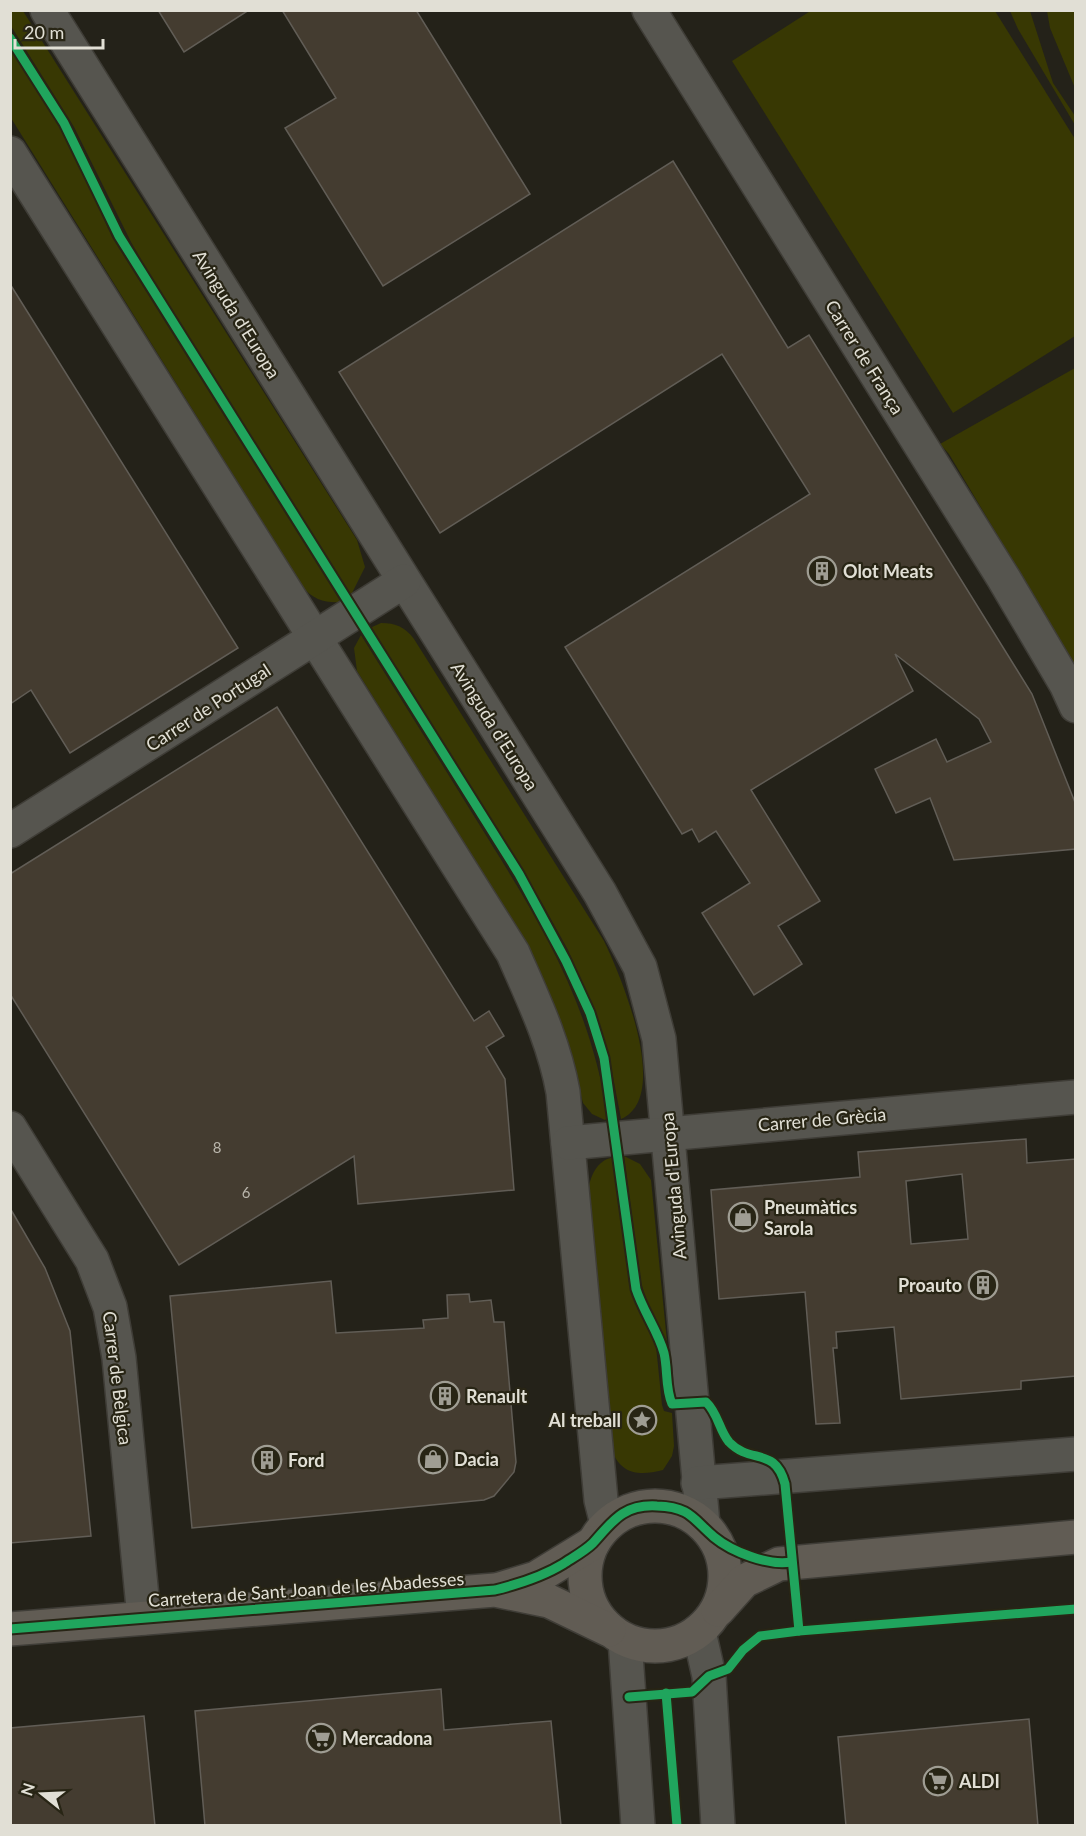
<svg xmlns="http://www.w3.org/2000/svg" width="1086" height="1836" font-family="Lato,sans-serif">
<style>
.green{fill:#383803}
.building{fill:#443c30;stroke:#615d56;stroke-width:1.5;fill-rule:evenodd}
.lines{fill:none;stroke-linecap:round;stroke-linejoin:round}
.minor-casing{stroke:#3f3d37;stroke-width:36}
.major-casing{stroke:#3f3d37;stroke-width:36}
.minor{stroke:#56554f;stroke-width:33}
.major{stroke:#615c54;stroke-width:33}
.cycleway-casing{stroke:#282515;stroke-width:13}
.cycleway{stroke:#20a55d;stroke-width:9}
.labels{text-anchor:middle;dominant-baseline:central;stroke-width:4.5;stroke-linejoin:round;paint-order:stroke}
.number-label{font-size:15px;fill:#bab6ac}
.street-label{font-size:18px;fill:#e1dfd5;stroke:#282515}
.poi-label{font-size:18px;font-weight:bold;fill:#e1dfd5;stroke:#282515;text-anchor:start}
</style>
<rect width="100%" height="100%" fill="#242219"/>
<!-- green -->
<g class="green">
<path d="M11 10 23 11 357 540 365 567 351 595 151 277 131 242 74 127 11 26Z"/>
<path d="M812 10 995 11 1075 139V336L953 413 732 61Z"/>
<path d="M1010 11H1030L1053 83 1075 116V125L1018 29Z"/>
<path d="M1047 11H1075V88L1050 28Z"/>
<path d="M10 49 66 137 112 237 341 602C326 603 313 600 303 587L11 118Z"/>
<path d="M1075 368V665L949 454 940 444Z"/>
<path d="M381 623C396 623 405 627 414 639L604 941C621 976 672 1097 621 1119L610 1061 597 1017 568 950 542 903 370 628Z"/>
<path d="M361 635C399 696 437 756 474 816 538 919 588 995 608 1117L605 1120 592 1114 583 1103 563 1028 524 940 357 671 354 648Z"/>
<path d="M624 1156 640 1164 651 1180 667 1342 650 1310 641 1283Z"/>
<path d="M614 1157 629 1283 638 1310 656 1346 662 1405 664 1411 672 1413 674 1446 672 1456 663 1470C640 1476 622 1475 612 1451L588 1190C591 1175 597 1160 614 1157Z"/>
</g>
<!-- building -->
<g class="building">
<path d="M158 10H249L184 52Z"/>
<path d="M282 10H416L530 194 383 286 285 128 336 98Z"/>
<path d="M673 161 788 348 809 335 1032 694 1076 805V849L954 860 930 798 896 813 875 769 936 739 947 762 991 742 979 719 895 654 913 691 751 790 820 901 778 926 802 964 754 995 702 913 750 883 716 831 699 842 692 829 682 834 565 647 810 494 722 354 440 533 339 372Z"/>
<path d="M10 284 238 648 70 753 31 690 10 704Z"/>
<path d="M277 707 474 1021 489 1011 504 1036 486 1047 505 1079 514 1190 358 1204 354 1156 179 1265 10 994V874Z"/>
<path d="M1026 1139 1027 1163 1076 1159V1376L1021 1381V1389L901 1399 894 1327 836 1332 837 1348H833L840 1423 816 1424 805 1292 719 1299 711 1190 860 1177 858 1152ZM962 1174 968 1239 911 1244 906 1181Z"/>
<path d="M10 1208 45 1268 70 1331 91 1536 10 1543Z"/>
<path d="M331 1281 336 1333 424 1328 423 1320 448 1318 447 1295 469 1294 470 1302 491 1300 494 1322H504L516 1462 514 1472 494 1496 484 1500 192 1528 170 1296Z"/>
<path d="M441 1689 444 1730 551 1721 561 1826H205L195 1711Z"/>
<path d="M144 1716 155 1826H10V1728Z"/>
<path d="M1029 1719 1038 1826H846L838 1737Z"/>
</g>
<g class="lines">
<!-- minor casing -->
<g class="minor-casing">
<g id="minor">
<path d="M47 10 600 893 640 967 659 1039 703 1524"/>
<path d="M649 10 1004 579 1066 684 1076 706"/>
<path d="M10 153 513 953C533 999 554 1042 563 1092L601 1500 607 1524"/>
<path d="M10 831 404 581"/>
<path d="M10 1128 92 1260 110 1307 119 1358 144 1618"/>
<path d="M568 1143 1076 1097"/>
<path d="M698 1483 1076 1454"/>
<path d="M699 1632 709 1676 718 1826"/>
<path d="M625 1640 638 1826"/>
</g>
</g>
<!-- major casing -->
<g class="major-casing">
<g id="major">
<circle cx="655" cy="1576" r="70"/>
<path d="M500 1589 536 1578 593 1543"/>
<path d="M718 1610 744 1581 779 1564 1076 1537"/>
<path d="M10 1629 495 1590 549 1601 609 1630"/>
</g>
</g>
<!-- minor -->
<use href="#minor" class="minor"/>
<!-- major -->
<use href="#major" class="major"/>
<!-- cycleway casing -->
<g class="cycleway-casing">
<g id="cycleway">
<path d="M10 38 64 123 119 236 519 874 566 961 590 1013 604 1058 636 1289C643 1311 658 1331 664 1353 668 1370 665 1388 672 1404L706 1402C718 1413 719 1430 729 1442 751 1465 775 1446 785 1484L799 1631"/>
<path d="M10 1629 495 1590C519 1584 542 1577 563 1564 572 1558 585 1551 593 1543 612 1522 623 1504 657 1506 690 1507 693 1519 714 1537 732 1552 769 1566 791 1562"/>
<path d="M666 1693 677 1826"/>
<path d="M629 1697 692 1692 709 1676 728 1669 743 1650 760 1636 799 1631 1076 1609"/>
</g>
</g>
<!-- cycleway -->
<use href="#cycleway" class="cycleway"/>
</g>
<!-- icons -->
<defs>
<g id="building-ring" transform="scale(1.5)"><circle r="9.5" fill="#282515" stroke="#9f9d93" stroke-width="1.5"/><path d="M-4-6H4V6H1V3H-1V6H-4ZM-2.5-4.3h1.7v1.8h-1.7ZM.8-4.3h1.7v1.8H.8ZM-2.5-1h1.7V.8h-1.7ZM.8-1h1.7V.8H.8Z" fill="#9f9d93"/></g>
<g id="shop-ring" transform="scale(1.5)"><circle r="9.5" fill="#282515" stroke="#9f9d93" stroke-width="1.5"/><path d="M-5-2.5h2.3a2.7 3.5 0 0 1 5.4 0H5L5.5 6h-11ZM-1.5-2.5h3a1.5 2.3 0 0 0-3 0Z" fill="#9f9d93"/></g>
<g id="sight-ring" transform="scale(1.5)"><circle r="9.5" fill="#282515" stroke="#9f9d93" stroke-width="1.5"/><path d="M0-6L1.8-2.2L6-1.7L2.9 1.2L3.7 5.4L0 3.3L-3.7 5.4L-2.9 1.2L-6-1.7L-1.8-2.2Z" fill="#9f9d93"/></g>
<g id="supermarket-ring" transform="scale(1.5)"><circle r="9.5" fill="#282515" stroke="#9f9d93" stroke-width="1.5"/><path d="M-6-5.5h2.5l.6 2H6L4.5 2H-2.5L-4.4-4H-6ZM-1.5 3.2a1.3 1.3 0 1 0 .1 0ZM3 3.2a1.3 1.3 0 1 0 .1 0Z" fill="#9f9d93"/></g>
</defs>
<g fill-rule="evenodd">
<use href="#building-ring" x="822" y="571"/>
<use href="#shop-ring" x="743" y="1217"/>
<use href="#building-ring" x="983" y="1285"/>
<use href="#building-ring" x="445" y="1396"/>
<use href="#sight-ring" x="642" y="1420"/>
<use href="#shop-ring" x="433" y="1459"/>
<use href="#building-ring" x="267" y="1460"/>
<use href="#supermarket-ring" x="321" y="1738"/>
<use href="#supermarket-ring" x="938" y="1781"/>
</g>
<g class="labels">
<!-- number labels -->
<g class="number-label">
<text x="217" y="1147">8</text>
<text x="246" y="1192">6</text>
</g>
<!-- street labels -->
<g class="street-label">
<text transform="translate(237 314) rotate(58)">Avinguda d'Europa</text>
<text transform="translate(865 357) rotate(58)">Carrer de França</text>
<text transform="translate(208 707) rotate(-33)">Carrer de Portugal</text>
<text transform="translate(495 726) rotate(58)">Avinguda d'Europa</text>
<text transform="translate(822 1119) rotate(-5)">Carrer de Grècia</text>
<text transform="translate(673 1186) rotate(-95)">Avinguda d'Europa</text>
<text transform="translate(118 1378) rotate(83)">Carrer de Bèlgica</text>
<text transform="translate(306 1589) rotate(-4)">Carretera de Sant Joan de les Abadesses</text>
</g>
<!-- poi labels -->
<g class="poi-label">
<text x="843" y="571">Olot Meats</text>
<text x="764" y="1207">Pneumàtics<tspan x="764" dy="21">Sarola</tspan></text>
<text x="962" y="1285" text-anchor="end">Proauto</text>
<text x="466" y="1396">Renault</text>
<text x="621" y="1420" text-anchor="end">Al treball</text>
<text x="454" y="1459">Dacia</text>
<text x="288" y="1460">Ford</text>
<text x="342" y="1738">Mercadona</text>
<text x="959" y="1781">ALDI</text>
</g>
</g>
<!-- border -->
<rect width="1086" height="1836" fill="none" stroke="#e1dfd5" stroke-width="24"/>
<!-- north arrow -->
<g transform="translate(42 1794) rotate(288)" stroke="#282515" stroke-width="4.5" paint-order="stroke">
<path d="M0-4.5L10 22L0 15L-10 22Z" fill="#e1dfd5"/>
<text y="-9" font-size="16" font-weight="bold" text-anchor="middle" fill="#e1dfd5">N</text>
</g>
<!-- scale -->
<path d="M15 39v9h88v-9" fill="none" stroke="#e1dfd5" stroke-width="3"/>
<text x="24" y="39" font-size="18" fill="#e1dfd5" stroke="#282515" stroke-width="4.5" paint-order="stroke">20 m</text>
</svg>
